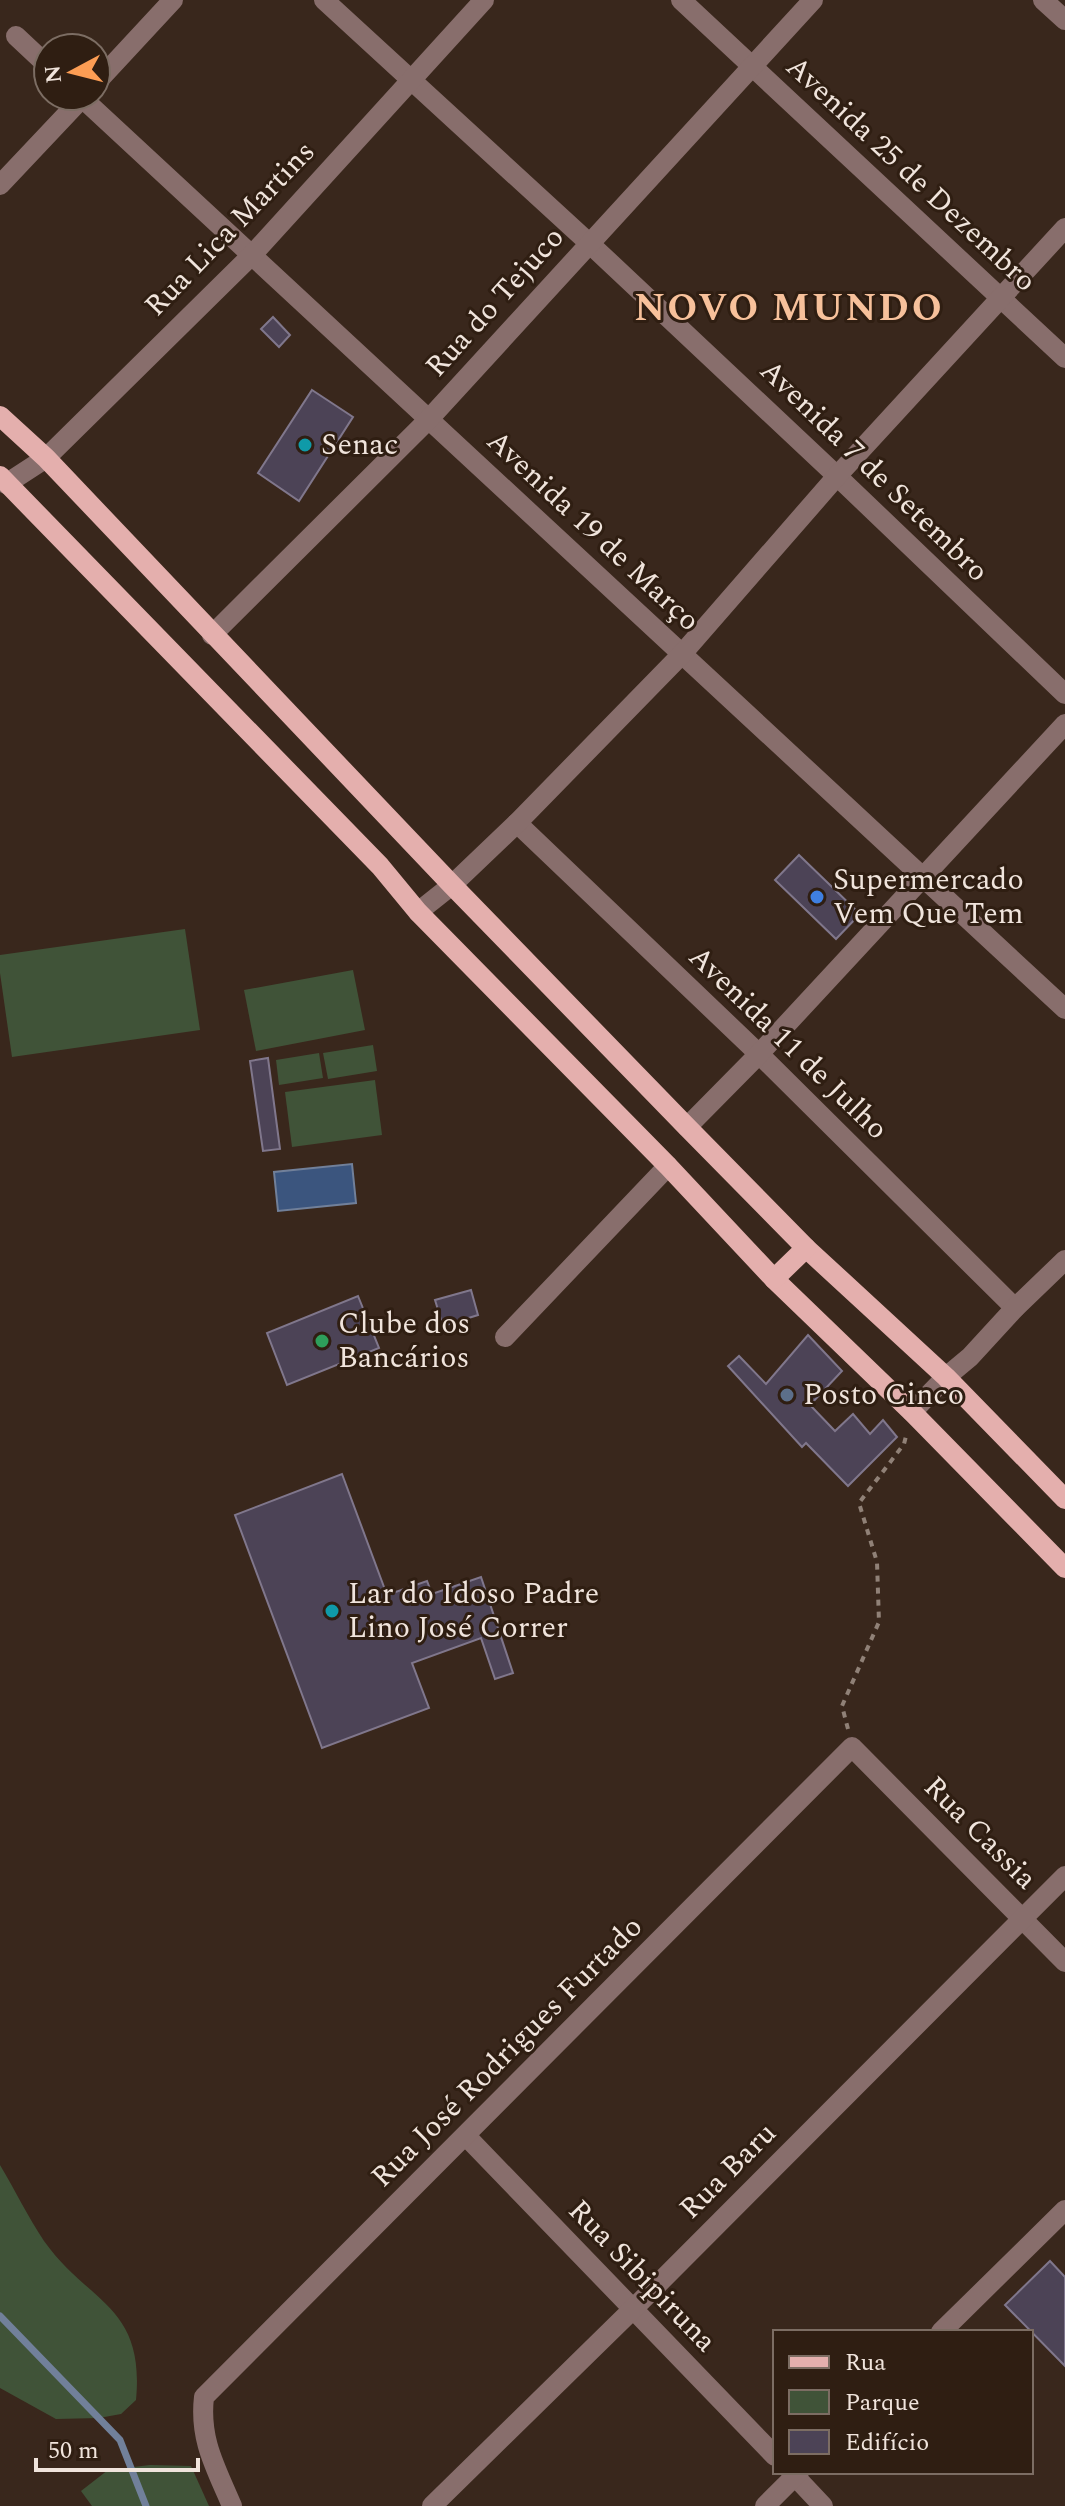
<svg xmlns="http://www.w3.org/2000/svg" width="1065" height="2506" font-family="Spectral,serif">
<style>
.green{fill:#405338}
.water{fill:#3b557e;stroke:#71809a;stroke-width:2}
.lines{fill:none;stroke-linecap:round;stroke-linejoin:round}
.stream{stroke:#71809a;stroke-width:7}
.building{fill:#4c4356;stroke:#80778c;stroke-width:2}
.path{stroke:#908177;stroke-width:4;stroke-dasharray:6 6;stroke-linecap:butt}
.minor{stroke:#886e6c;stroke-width:20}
.major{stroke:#e4afad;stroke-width:20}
.culture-dot{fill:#0f9aa8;stroke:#2f1e12;stroke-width:3}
.shop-dot{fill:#3f7fe0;stroke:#2f1e12;stroke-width:3}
.leisure-dot{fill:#2e9e5b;stroke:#2f1e12;stroke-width:3}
.service-dot{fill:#5c6f8a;stroke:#2f1e12;stroke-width:3}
.labels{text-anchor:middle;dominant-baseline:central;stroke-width:6;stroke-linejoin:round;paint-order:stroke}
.street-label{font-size:30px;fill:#f0e4dc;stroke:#2f1e12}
.poi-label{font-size:30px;fill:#f0e4dc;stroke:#2f1e12;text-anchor:start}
.district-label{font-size:38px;font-weight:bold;letter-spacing:2px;fill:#f7c19b;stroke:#2f1e12}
</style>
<rect width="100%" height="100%" fill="#39271c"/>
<!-- green -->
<g class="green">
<path d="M185 929 200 1030 12 1057 0 973V955Z"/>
<path d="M353 970 365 1030 256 1051 244 990Z"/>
<path d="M373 1045 377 1071 328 1079 323 1053Z"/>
<path d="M319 1053 323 1078 279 1085 276 1060Z"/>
<path d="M375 1080 382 1135 292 1147 285 1092Z"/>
<path d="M0 2165C15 2190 28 2217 44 2241 89 2304 145 2305 136 2400L121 2414 99 2418 56 2419 0 2388Z"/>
<path d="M150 2465 191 2466 209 2506H92L81 2491 108 2470Z"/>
</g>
<!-- water -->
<path class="water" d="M352 1164 356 1203 278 1211 274 1172Z"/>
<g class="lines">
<!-- stream -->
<path class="stream" d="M0 2316 120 2440 146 2506"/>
</g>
<!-- building -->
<g class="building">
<path d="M273 317 290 335 279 347 261 329Z"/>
<path d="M312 390 353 417 299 501 258 473Z"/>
<path d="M799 855 860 914 836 939 775 880Z"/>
<path d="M268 1058 280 1149 263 1151 250 1061Z"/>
<path d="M471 1290 478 1315 443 1326 435 1300Z"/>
<path d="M358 1296 379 1348 287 1385 267 1333Z"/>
<path d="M808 1335 842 1371 810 1405 835 1431 853 1414 870 1434 883 1420 897 1437 848 1486 806 1443 802 1447 728 1366 739 1356 766 1384Z"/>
<path d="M342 1474 387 1595 427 1581 432 1594 481 1577 513 1673 495 1679 481 1638 412 1663 429 1708 322 1748 235 1515Z"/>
<path d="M1050 2261 1065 2277V2366L1005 2305Z"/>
</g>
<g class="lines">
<!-- path -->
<path class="path" d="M848 1729 842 1706 879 1622 877 1562 859 1503 904 1444 906 1436"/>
<!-- minor -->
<g class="minor">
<path d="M324 0 589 243 837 476 1065 694"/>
<path d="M681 0 1065 358"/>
<path d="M1043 0 1065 20"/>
<path d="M16 36 48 66"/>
<path d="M96 83 173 0"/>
<path d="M80 96 1065 1009"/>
<path d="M0 185 84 96"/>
<path d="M6 484 46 458 252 255 484 0"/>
<path d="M212 635 429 419 813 0"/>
<path d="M517 823 759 1054 1015 1308"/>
<path d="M418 912 452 885 517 823 682 654 837 476 1065 228"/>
<path d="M687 1127 759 1054 1065 724"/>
<path d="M505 1337 668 1166"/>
<path d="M912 1412 946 1377 970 1357 1015 1308 1065 1260"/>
<path d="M466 2136 775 2456"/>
<path d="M941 2332 1065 2210"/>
<path d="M791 2472 823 2506"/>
<path d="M232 2506C216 2468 199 2440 204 2397L852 1747 1065 1962"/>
<path d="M432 2506 632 2310 1065 1876"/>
<path d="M765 2506 799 2472"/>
</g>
<!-- major -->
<g class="major">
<path d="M0 416 46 458 452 885 687 1127 806 1248 946 1377 1065 1499"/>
<path d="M0 476 380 866 418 912 668 1166 774 1279 912 1412 1065 1568"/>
<path d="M774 1279 806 1248"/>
</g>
</g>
<!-- markers -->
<g class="culture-dot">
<circle cx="305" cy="445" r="8"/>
<circle cx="332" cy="1611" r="8"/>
</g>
<circle class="shop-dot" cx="817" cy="897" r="8"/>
<circle class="leisure-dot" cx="322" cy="1341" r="8"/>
<circle class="service-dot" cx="787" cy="1395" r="8"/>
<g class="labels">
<!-- street labels -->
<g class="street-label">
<text transform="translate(911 174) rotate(43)">Avenida 25 de Dezembro</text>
<text transform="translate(230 229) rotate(-46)">Rua Lica Martins</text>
<text transform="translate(495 302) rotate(-48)">Rua do Tejuco</text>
<text transform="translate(874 471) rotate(44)">Avenida 7 de Setembro</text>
<text transform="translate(593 531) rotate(43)">Avenida 19 de Março</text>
<text transform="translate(788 1043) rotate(44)">Avenida 11 de Julho</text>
<text transform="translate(980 1833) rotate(45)">Rua Cassia</text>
<text transform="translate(507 2052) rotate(-45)">Rua José Rodrigues Furtado</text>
<text transform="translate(728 2171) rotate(-45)">Rua Baru</text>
<text transform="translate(642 2276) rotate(46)">Rua Sibipiruna</text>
</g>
<!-- poi labels -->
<g class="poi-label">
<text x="321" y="445">Senac</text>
<text x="833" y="880">Supermercado<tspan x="833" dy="34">Vem Que Tem</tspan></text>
<text x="338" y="1324">Clube dos<tspan x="338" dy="34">Bancários</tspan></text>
<text x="803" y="1395">Posto Cinco</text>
<text x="348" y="1594">Lar do Idoso Padre<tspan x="348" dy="34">Lino José Correr</tspan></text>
</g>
<!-- district labels -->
<g class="district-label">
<text x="789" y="309">NOVO MUNDO</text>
</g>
</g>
<!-- legend -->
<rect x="773" y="2330" width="260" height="144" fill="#2f1e12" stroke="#7c6d63" stroke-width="2"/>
<rect x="789" y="2356" width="40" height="12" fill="#e4afad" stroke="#7c6d63" stroke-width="2"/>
<text x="845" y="2370" font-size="24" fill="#f0e4dc">Rua</text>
<rect x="789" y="2390" width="40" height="24" fill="#405338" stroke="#7c6d63" stroke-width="2"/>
<text x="845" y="2410" font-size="24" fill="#f0e4dc">Parque</text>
<rect x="789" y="2430" width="40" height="24" fill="#4c4356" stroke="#7c6d63" stroke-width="2"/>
<text x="845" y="2450" font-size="24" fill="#f0e4dc">Edifício</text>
<!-- north arrow -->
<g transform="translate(72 72) rotate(263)"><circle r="38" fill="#2f1e12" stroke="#7c6d63" stroke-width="2"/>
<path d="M0-6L14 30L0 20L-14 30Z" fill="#fc9d54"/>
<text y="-12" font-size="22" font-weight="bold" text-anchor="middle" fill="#f0e4dc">N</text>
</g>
<!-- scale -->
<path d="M36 2458v12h162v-12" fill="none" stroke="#f0e4dc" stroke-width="4"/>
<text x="48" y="2458" font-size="24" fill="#f0e4dc" stroke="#2f1e12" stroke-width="6" paint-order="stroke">50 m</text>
</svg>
